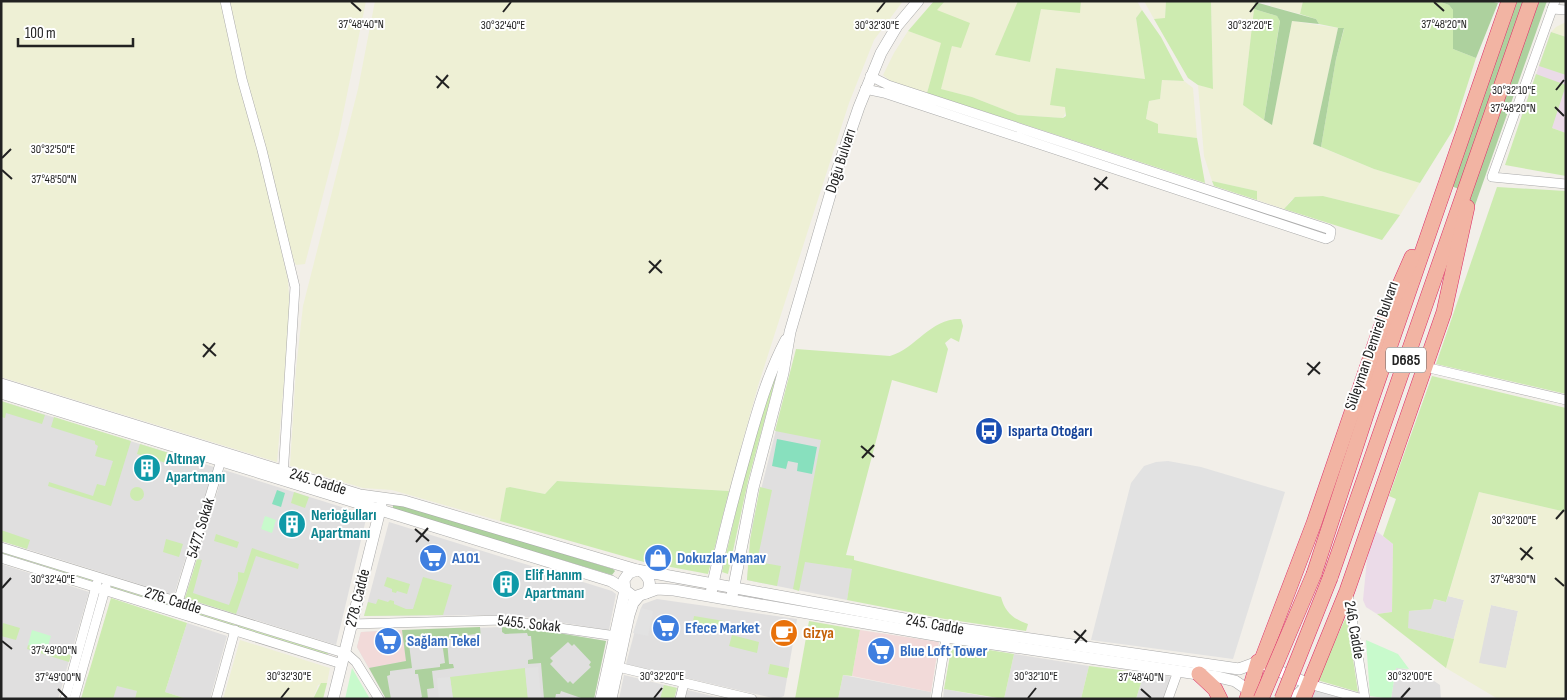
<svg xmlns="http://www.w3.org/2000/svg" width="1567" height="700" font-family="'Sofia Sans Condensed',sans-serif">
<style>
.residential{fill:#e0dfdf}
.commercial{fill:#f2dad9}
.industrial{fill:#ebdbe8}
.farmland{fill:#eef0d5;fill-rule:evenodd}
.grass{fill:#cdebb0}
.forest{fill:#add19e;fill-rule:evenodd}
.park{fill:#c8facc}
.pitch{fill:#88e0be}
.parking{fill:#e2e2e2}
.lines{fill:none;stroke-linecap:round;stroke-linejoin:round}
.minor-casing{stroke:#a9a9a9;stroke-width:10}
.tertiary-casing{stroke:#a9a9a9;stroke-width:12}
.trunk-casing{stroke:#dc2a67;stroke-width:16}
.minor{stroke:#fff;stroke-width:9}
.tertiary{stroke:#fff;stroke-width:11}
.trunk{stroke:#f2b4a3;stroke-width:15}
.trunk-bridge-casing{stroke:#dc2a67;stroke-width:16;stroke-linecap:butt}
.trunk-bridge{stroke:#f2b4a3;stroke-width:15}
.ticks{fill:none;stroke:#222;stroke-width:2}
.labels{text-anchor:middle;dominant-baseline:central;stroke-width:4;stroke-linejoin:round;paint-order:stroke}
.shield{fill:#fff;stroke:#646464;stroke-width:1}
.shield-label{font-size:15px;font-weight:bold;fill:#222}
.street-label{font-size:16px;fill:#222;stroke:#fff}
.transit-label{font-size:16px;font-weight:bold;fill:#164399;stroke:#fff;text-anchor:start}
.culture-label{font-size:16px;font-weight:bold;fill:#0d838f;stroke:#fff;text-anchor:start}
.shop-label{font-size:16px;font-weight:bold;fill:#366cbe;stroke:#fff;text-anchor:start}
.food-label{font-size:16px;font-weight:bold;fill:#c56008;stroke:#fff;text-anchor:start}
.ticks-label{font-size:12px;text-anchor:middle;fill:#222;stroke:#fff;stroke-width:4;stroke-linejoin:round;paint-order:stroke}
</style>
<rect width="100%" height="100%" fill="#f2efe9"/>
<!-- residential -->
<g class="residential">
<path d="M1 401 214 467 174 595 1 541Z"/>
<path d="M777 426 828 435 804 561 853 569 847 600 747 580 752 525Z"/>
<path d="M224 470 367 515 336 645 185 598Z"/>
<path d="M389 522 612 591 616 594 609 630 513 615 364 616Z"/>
<path d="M1 564 89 592 58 699H1Z"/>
<path d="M1448 596 1464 600 1454 639 1407 628 1409 611 1430 609 1433 599 1446 602Z"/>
<path d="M657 599 797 619 784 696 777 699 626 664 641 608 643 604Z"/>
<path d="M1491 605 1518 611 1506 669 1478 663Z"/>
<path d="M187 623 227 636 210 699H187L165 692Z"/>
<path d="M502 627 540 630 606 641 594 699H386L357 647 361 632Z"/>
<path d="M1014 654 1089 666 1081 699H1004Z"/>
<path d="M1396 667 1422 673 1440 685 1441 699H1391Z"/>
<path d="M1144 673 1173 677 1166 699H1136Z"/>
<path d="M624 675 677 688 674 699H619Z"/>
<path d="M843 675 931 692 930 699H838Z"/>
<path d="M87 677 163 698 81 699Z"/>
<path d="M944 689 999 699H943Z"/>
<path d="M687 690 692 691 724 699H685Z"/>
<path d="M1313 690 1341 698 1309 699Z"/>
</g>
<!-- commercial -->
<g class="commercial">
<path d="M402 630 406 661 369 668 357 647 361 632Z"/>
<path d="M860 630 939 642 931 692 852 676Z"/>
</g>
<!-- industrial -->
<g class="industrial">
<path d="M1551 32 1566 37V133L1521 117Z"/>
<path d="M1375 530 1393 544 1392 612 1377 614 1366 607 1363 600 1367 559Z"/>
</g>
<!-- farmland -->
<g class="farmland">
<path d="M1 1H221L259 150 288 280 290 312 277 462 1 377Z"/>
<path d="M229 1H366L339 134 305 264 296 265 294 261 244 71Z"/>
<path d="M375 1H903L874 40 849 103 758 386 729 491 557 481 545 494 510 487 506 489 500 521 392 490 363 488 290 466 296 369 303 306 358 89Z"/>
<path d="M945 1H1024L996 55 1030 62 1041 8 1080 12 1081 1H1137L1142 10 1136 18 1145 79 1056 68 1067 109 1063 118 1018 115 972 97 940 89 952 46 936 10Z"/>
<path d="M1144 1H1166L1165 19H1154Z"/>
<path d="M1211 1 1255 2 1243 105 1272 124 1292 21 1338 28 1313 144 1374 169 1420 183 1400 215 1323 196 1292 199 1284 209 1257 200V191L1212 181 1204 156 1198 85 1213 88Z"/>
<path d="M1271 1H1303L1300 14 1270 6Z"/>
<path d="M1566 22V37L1551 32 1556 27Z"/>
<path d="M908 31 942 43 927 93 890 81 883 75 894 53Z"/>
<path d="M1162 80 1184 81 1193 88 1197 138 1158 133 1146 120 1149 101 1160 99Z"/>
<path d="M1479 492 1566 512V699H1498L1446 668 1464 600 1448 596ZM1491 605 1518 611 1506 668 1479 663Z"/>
<path d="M240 640 330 668 327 683 318 685 313 699H223Z"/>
</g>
<!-- grass -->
<g class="grass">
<path d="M934 1H945L937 10 970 23 961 48 952 46 941 89 972 97 1018 115 1063 118 1066 116 1065 107 1050 105 1056 68 1145 79 1136 18 1142 10 1161 37 1184 81 1162 80 1160 99 1149 101 1146 119 1158 124V133L1197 138 1205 183 927 93 941 43 908 31Z"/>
<path d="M1018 1H1081L1080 13 1041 9 1030 62 995 55Z"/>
<path d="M1166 1H1211L1213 89 1198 85 1188 78 1154 19 1165 18Z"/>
<path d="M1303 1H1438L1449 5 1453 10V49L1476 58 1453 130 1420 183 1374 169 1321 147 1336 59 1344 29 1319 24 1316 19 1300 14Z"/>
<path d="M1254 9 1277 16 1280 20 1264 120 1243 105Z"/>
<path d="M1551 32 1566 37V75L1539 66Z"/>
<path d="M1536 74 1566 85 1552 128 1566 133V176L1505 165Z"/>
<path d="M1212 181 1257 191V200L1214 186Z"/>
<path d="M1497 187 1566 191V394L1436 364Z"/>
<path d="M1323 196 1400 215 1382 240 1284 209 1295 197Z"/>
<path d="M961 319 963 326 959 342 951 338 945 343 948 349 937 393 892 380 846 555 854 556V560L1001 597C1005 612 1013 619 1028 624L1026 631 945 619 847 600 852 569 805 562 799 591 793 589 821 440 775 431 796 349 890 356C917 348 930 318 961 319Z"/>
<path d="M778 370 748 481 728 574 722 572 741 489 771 384Z"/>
<path d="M1432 376 1566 408V512L1479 492 1446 602 1434 599 1431 609 1409 611 1408 628 1454 639 1446 668 1377 614 1392 612 1393 544 1383 536 1396 499 1389 496Z"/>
<path d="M1 401 45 415 42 424 6 413 5 418 1 417Z"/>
<path d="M54 417 131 441 111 506 48 486 49 482 93 496 97 484 105 486 113 461 95 456 98 446 95 444V441L51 427Z"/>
<path d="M140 444 172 454 169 464 137 454Z"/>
<path d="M557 481 729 491 708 574 644 562 500 521 506 488 510 487 545 494Z"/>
<circle cx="137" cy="494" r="7"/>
<path d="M760 487 772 490 758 557 764 559V563L781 566 777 586 747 580 750 540Z"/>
<path d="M294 492 309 497 305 508 291 503Z"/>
<path d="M1 530 30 540 27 549 1 541Z"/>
<path d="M216 534 239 542 237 548 214 541Z"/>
<path d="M166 539 183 544 179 557 163 552Z"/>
<path d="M252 548 299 564 298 569 256 556 236 614 185 598 197 559 202 560 193 593 229 605 238 580V572L244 573Z"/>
<path d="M1 551 93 579 92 581 1 553Z"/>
<path d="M387 577 410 584 407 594 397 591 396 593 392 592V589L384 586Z"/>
<path d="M423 577 452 585 443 615 364 616 368 602 376 604 378 599 388 602 390 600 394 601V604L406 609H413Z"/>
<path d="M111 586 328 653 327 655 111 588Z"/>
<path d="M111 598 187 623 165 692 187 699H135L137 691 117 686 113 699H81Z"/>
<path d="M694 616 724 621 723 632 692 626Z"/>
<path d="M1346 617 1347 619 1358 692 1317 680Z"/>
<path d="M809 621 860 630 852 676 843 675 838 699H795Z"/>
<path d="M3 623 20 628 16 640 1 636Z"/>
<path d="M732 635 759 642 757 653 729 646Z"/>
<path d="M952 644 1014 654 1004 699 944 689Z"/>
<path d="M28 645 71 655 69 662 27 649Z"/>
<path d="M770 664 789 668 787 678 768 674Z"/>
<path d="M1089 666 1144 673 1136 699H1081Z"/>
<path d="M525 668 528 699H453L450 677Z"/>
<path d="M321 683H327L323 699H313Z"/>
<path d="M664 685 677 688 674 699H660Z"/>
</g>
<!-- forest -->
<g class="forest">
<path d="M1438 1H1490L1498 3 1476 58 1453 49V10L1449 5Z"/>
<path d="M1514 1H1525L1459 189 1451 186Z"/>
<path d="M1539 1H1547L1455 262 1468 201Z"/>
<path d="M1255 2 1316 19 1319 24 1292 21 1272 125 1264 120 1280 21 1277 16 1254 9Z"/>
<path d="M1338 28H1344L1336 59 1321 147 1313 144Z"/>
<path d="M396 503 613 569 615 571 612 575 393 509V504Z"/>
<path d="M480 627 481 638H477L476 634 452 637V640H447L449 664H453L454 668 432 671 434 688 427 689 428 699H418L422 697 418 674H415V670L440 667V664L445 663 442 642H438L437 637 414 640V643L409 644 412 668 390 671V675L387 676 391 699H386L369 668 406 661 402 630Z"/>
<path d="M502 627 540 630 606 641 594 699H584L561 691 560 694H556L555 699H544L541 663 528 664V660L533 659 531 636H528L527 633 505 634 502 632ZM568 642 572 646 574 644 591 662 589 665 591 667 573 684 570 681 568 683 550 664 553 661 550 658Z"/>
</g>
<!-- park -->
<g class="park">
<path d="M265 516 276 520 272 533 261 529Z"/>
<path d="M32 630 51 636 47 649 28 645Z"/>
<path d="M1366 640 1398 654 1409 669 1396 668 1391 699 1370 696Z"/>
<path d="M352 668 370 699H345Z"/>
</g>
<!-- pitch -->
<g class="pitch">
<path d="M777 439 817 447 812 474 797 471 798 463 788 461 786 469 772 466Z"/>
<path d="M277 490 285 493 281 507 272 504Z"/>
</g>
<!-- parking -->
<g class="parking">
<path d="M1168 461 1201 467 1285 492 1233 659 1091 640 1131 483 1144 466 1156 462Z"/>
<path d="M641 608 653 611 648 636 633 633Z"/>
<path d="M538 667 541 699H528L525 668Z"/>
<path d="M450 677 453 699H439L437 678Z"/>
</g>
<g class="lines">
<!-- minor casing -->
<g class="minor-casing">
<g id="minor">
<path d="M225 1 242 79 262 150 295 287 283 476"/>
<path d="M1555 1 1492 177 1566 184"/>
<path d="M1552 9 1566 10"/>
<path d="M865 89 884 93 1326 239 1330 237 1331 231 1328 229 888 85 870 76"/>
<path d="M1425 367 1566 400"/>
<path d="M1 547 347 654 356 662 379 699"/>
<path d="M1 558 342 664"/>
<path d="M1348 593 1365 699"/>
<path d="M178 602 222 457"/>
<path d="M351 624 503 620 616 636"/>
<path d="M618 667 752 699"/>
<path d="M1309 684 1363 699"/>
<path d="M65 699 97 583"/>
<path d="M74 699 106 586"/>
<path d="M216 699 235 630"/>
<path d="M680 699 684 683"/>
<path d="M936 699 947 632"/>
<path d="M1168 699 1178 671"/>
</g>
</g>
<!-- tertiary casing -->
<g class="tertiary-casing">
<g id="tertiary">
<path d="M1 384 360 495 404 501 637 570"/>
<path d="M1 393 611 581 624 589"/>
<path d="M641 571C650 577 652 585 646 593L634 597 625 590 624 580 629 573 637 570 948 627 1239 669 1258 662 1309 684 1293 699"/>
<path d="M646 593 657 589 674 590 946 637 1218 677 1235 681 1254 694"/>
<path d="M711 593C721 545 733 498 746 452 757 413 767 376 786 340"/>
<path d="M732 596 753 488 783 373 790 332 837 171 859 107 881 53 897 26 918 1"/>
<path d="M333 699 381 506"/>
<path d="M601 699 625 590"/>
<path d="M611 699 629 615 633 603 639 596"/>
</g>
</g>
<!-- trunk casing -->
<g class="trunk-casing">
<g id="trunk">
<path d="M1314 574 1367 412 1509 1"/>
<path d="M1330 578 1531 1"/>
<path d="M1199 674 1215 689 1220 699"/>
<path d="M1247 699 1258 662H1261L1314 523 1380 330 1412 257"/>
<path d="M1303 699 1347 591 1444 312 1467 207"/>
</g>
</g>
<!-- minor -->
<use href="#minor" class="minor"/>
<!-- tertiary -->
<use href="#tertiary" class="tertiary"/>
<!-- trunk -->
<use href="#trunk" class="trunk"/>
<!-- trunk-bridge casing -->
<g class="trunk-bridge-casing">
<g id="trunk-bridge">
<path d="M1261 699 1314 574"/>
<path d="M1282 699 1330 578"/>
</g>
</g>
<!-- trunk-bridge -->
<use href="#trunk-bridge" class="trunk-bridge"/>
</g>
<!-- ticks -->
<path class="ticks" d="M351 2 361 11M1434 2 1444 11M503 12 511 2M877 12 885 2M1250 12 1258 2M436 76 449 88M437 88 448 75M1556 90 1564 80M1555 107 1564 116M2 158 11 149M2 170 12 179M1094 178 1108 189M1095 190 1107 177M649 261 662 273M649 273 661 260M203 344 216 356M203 357 215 343M1307 363 1320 374M1308 375 1320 362M861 446 874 457M862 458 874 445M1556 519 1564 510M415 529 429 541M416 542 428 528M1520 548 1533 559M1521 560 1532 547M1555 578 1564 586M2 588 11 578M1074 631 1087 642M2 641 12 649M1075 643 1086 630M58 689 67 698M1141 689 1151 698M281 698 289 688M654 698 662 688M1028 698 1036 688M1401 698 1410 688"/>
<!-- icons -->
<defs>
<g id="bus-disc" transform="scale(1.4375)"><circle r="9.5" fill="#1a4fb4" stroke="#fff"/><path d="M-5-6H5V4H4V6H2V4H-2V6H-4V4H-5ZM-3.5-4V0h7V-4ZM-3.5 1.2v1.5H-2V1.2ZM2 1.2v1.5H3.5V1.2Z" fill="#fff"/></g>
<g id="building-disc" transform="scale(1.4375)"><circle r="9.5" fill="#0f9aa8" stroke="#fff"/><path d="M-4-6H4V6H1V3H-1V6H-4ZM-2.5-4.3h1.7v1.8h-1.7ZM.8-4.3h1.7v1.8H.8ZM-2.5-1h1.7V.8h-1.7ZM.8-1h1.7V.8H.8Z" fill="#fff"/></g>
<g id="supermarket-disc" transform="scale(1.4375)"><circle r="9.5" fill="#3f7fe0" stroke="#fff"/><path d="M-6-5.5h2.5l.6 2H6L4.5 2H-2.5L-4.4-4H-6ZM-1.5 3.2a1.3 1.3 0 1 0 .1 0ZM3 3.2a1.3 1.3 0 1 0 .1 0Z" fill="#fff"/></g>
<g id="shop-disc" transform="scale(1.4375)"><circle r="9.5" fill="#3f7fe0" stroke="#fff"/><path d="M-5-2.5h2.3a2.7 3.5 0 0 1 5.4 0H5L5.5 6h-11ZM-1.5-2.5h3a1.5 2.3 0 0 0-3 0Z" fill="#fff"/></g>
<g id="cafe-disc" transform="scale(1.4375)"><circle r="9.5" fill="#e8710a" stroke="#fff"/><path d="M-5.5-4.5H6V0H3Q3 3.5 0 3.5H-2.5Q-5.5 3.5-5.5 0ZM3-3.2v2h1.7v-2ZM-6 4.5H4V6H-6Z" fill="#fff"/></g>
</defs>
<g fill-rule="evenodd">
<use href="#bus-disc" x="989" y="431"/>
<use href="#building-disc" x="147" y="468"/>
<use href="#building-disc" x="292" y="524"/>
<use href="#supermarket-disc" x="433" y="558"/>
<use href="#shop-disc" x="658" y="558"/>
<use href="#building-disc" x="506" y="584"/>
<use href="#supermarket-disc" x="666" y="628"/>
<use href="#cafe-disc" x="784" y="633"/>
<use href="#supermarket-disc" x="388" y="641"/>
<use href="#supermarket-disc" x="881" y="651"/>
</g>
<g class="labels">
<!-- shield labels -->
<rect class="shield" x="1386" y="347.5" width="40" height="25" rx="4"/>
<g class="shield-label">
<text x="1406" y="360">D685</text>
</g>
<!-- street labels -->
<g class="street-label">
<text transform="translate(841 161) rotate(-72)">Doğu Bulvarı</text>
<text transform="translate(1372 346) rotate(-71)">Süleyman Demirel Bulvarı</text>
<text transform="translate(318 482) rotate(17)">245. Cadde</text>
<text transform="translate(201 528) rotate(-73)">5477. Sokak</text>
<text transform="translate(358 598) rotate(-76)">278. Cadde</text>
<text transform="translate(173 601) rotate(17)">276. Cadde</text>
<text transform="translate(529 624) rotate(6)">5455. Sokak</text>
<text transform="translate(935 625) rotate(10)">245. Cadde</text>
<text transform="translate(1354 630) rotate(80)">246. Cadde</text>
</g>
<!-- transit labels -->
<g class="transit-label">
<text x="1008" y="431">Isparta Otogarı</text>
</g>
<!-- culture labels -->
<g class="culture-label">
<text x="166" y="459">Altınay<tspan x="166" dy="18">Apartmanı</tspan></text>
<text x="311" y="515">Nerioğulları<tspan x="311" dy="18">Apartmanı</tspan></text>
<text x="525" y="575">Elif Hanım<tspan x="525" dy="18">Apartmanı</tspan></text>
</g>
<!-- shop labels -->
<g class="shop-label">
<text x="452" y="558">A101</text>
<text x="677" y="558">Dokuzlar Manav</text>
<text x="685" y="628">Efece Market</text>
<text x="407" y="641">Sağlam Tekel</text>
<text x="900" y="651">Blue Loft Tower</text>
</g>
<!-- food labels -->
<g class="food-label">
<text x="803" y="633">Gizya</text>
</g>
</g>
<g class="ticks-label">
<text x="1444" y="28">37°48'20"N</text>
<text x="361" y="28">37°48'40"N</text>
<text x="1250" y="29">30°32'20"E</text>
<text x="503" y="29">30°32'40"E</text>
<text x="877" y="29">30°32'30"E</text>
<text x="1514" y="94">30°32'10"E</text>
<text x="1513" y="112">37°48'20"N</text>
<text x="53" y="153">30°32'50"E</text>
<text x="54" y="183">37°48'50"N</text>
<text x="1514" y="524">30°32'00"E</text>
<text x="1513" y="583">37°48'30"N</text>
<text x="53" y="583">30°32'40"E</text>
<text x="54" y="654">37°49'00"N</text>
<text x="289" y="680">30°32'30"E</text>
<text x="662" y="680">30°32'20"E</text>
<text x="1036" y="680">30°32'10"E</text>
<text x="1410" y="680">30°32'00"E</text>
<text x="58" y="681">37°49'00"N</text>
<text x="1141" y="681">37°48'40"N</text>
</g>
<!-- border -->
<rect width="1567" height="700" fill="none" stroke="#222222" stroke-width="5"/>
<!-- scale -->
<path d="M18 38v8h115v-8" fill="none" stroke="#222222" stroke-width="2.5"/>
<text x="25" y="38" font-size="15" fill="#222222" stroke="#ffffff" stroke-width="4" paint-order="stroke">100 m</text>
</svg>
